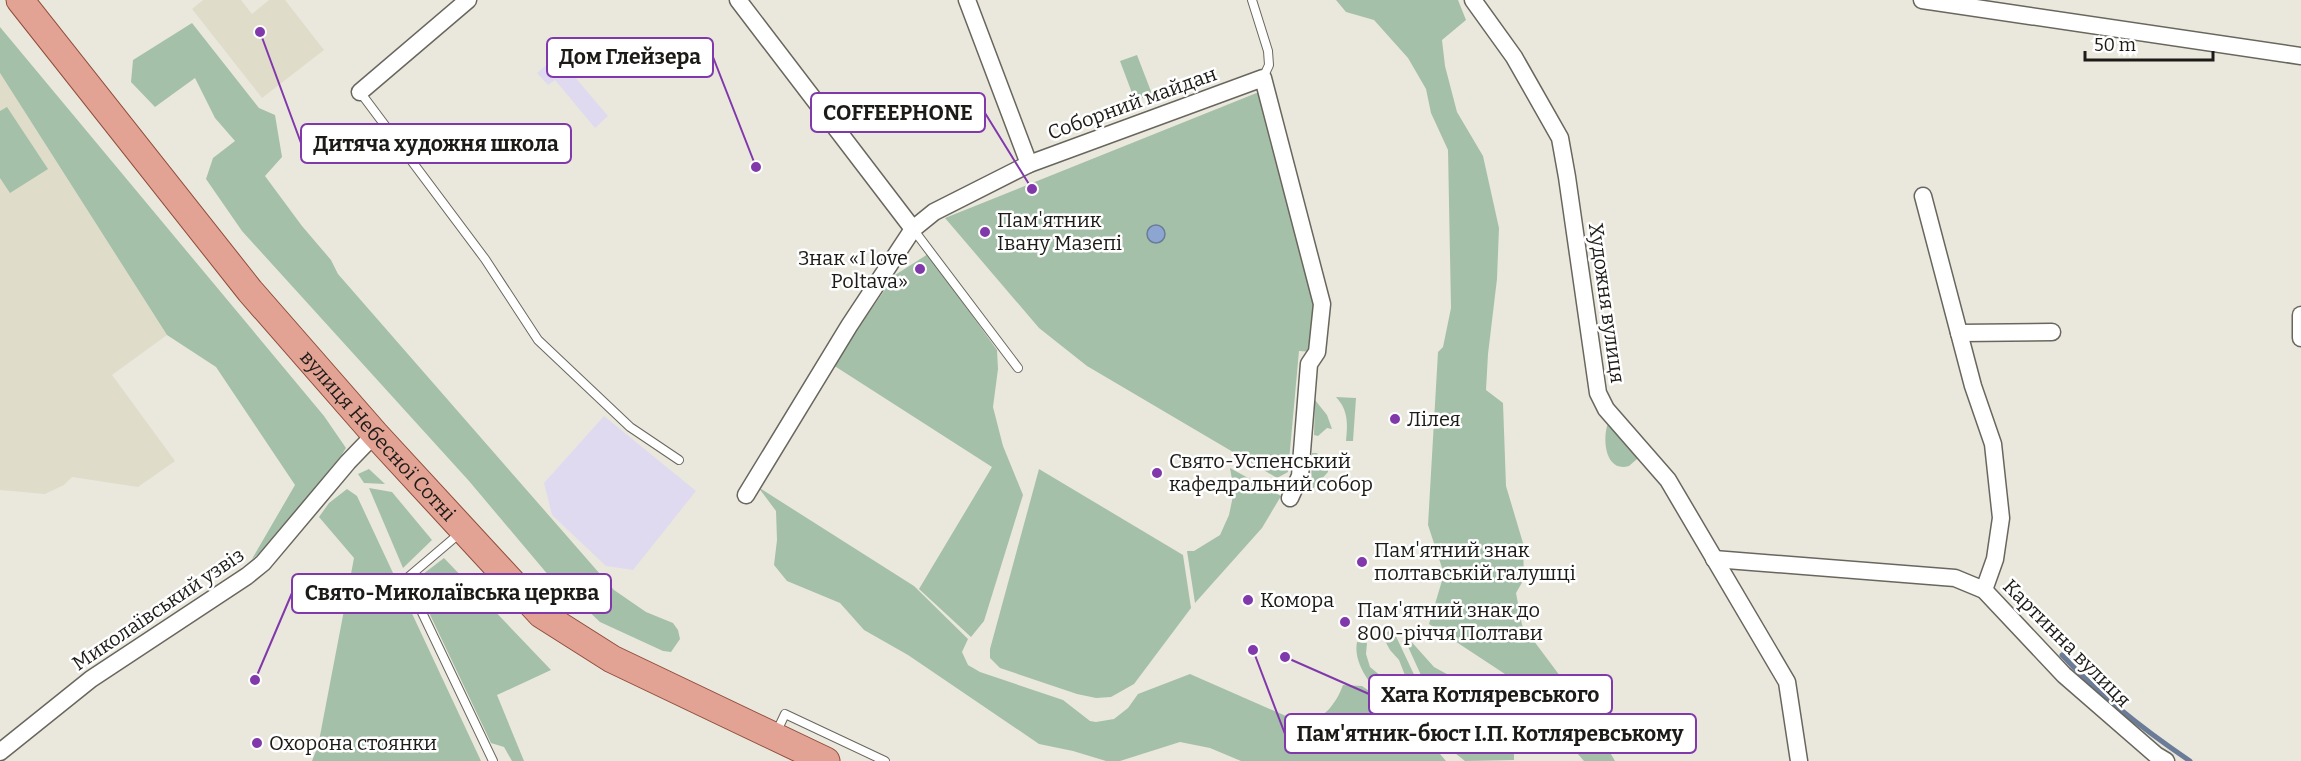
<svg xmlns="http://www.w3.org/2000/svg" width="2301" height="761" font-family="Bitter,serif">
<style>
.industrial{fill:#e0daf0}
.built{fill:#dfdcca}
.green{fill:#a5c0a8}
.water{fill:#8da6d1;stroke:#6b7c99;stroke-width:1.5}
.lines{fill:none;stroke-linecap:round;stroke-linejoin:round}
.stream{stroke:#6b7c99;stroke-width:5}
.service-casing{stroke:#69675d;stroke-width:10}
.minor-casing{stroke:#69675d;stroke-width:19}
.primary-casing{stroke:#904c3a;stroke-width:29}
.service{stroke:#fff;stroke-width:8}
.minor{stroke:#fff;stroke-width:16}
.primary{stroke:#e2a394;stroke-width:27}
.poi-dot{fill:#8138ab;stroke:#fff;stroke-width:2}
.labels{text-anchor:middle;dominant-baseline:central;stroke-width:5;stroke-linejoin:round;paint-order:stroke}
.street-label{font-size:20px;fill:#1c1b17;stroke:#fff}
.poi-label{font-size:20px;fill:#1c1b17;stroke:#fff;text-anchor:start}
.leader{fill:none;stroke:#8138ab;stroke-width:2}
.callout-dot{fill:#8138ab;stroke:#fff;stroke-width:2}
.callout{fill:#fff;stroke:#8138ab;stroke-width:2}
.callout-label{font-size:21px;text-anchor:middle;font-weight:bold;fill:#1c1b17}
</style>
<rect width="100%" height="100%" fill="#eae8dd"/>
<!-- industrial -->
<g class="industrial">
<path d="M557 56 608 116 595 128 555 80 548 85 537 73Z"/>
<path d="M604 416 696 491 633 570 606 566 552 515 544 483Z"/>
</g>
<!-- built -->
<g class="built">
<path d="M203 0H241L252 14 269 0H285L324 50 262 98 192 9Z"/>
<path d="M0 73 167 335 112 375 175 461 138 487 72 477 64 485 45 494 0 490Z"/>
</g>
<!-- green -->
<g class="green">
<path d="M1336 0H1458L1466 20 1442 40 1445 66 1457 112 1483 156 1499 228 1497 279 1488 354 1486 390 1503 403 1506 486 1523 543 1524 579 1516 593 1522 625 1584 708 1615 761H1584L1511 678 1429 624 1444 574 1428 525 1438 352 1443 347 1451 308 1448 150 1431 113 1426 89 1408 58 1374 20 1346 12Z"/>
<path d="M192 23 259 108 275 115 282 157 265 176 302 226 331 260 338 274 614 590 646 612 673 623 678 630 680 639 671 652 663 651 600 622 580 603 560 589 469 481 242 231 206 179 213 158 235 141 215 118 195 78 155 107 131 82 133 60Z"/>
<path d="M0 27 324 416 346 448 334 467 262 552 252 559 295 485 216 367 167 335 0 73Z"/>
<path d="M1137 55 1152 94 1135 101 1120 61Z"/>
<path d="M1259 92 1317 304 1312 352 1299 351 1288 472 1277 478 1087 366 1039 328 945 218Z"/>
<path d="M7 107 48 169 10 193 0 178V111Z"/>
<path d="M928 254 997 350 998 369 993 407 1003 446 1023 495 984 621 971 637 919 589 992 467 833 365 895 275Z"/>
<path d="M1336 397 1356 398 1353 441H1346C1348 423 1348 410 1336 397Z"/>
<path d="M1315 400 1327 415 1332 429 1327 428 1318 436 1314 435Z"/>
<path d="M1608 423 1638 453 1637 459 1629 466C1605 473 1602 439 1608 423Z"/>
<path d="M1312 453H1317L1324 464 1329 465 1328 472 1311 491Z"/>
<path d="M1230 468 1281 496 1262 528 1195 603 1187 551H1194L1220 535 1229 515 1234 491Z"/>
<path d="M369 469 385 484 364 483 358 474Z"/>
<path d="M1039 469 1183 555 1191 608 1134 684 1111 697 1096 698 1077 694 1000 668 990 658V649Z"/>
<path d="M758 487 914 586 968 639 962 652 968 665 980 672 1063 700 1090 721 1096 722 1114 719 1128 708 1138 694 1190 674 1302 723C1323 721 1336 704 1343 685L1362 686 1411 720 1446 761H1241L1210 748 1180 742 1120 761H1106L1073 751 1039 744 908 655 864 630 840 603 787 581 774 565 777 540 776 511Z"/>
<path d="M369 488 392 492 432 540 403 568Z"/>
<path d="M347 489 357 496 481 761H312L318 746 354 558 319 517 329 503Z"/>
<path d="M444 558 551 670 497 695 524 761H512L504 747 491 743 414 581Z"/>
<path d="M1400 629 1434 667 1454 678 1494 709 1514 741V760L1465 761 1441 742 1420 673Z"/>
<path d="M1393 630 1427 702 1430 713 1428 720H1419C1406 708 1395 705 1383 696 1369 685 1353 661 1357 642L1367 643 1366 654 1370 667 1417 706 1399 660 1390 650 1384 639 1387 632Z"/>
</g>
<!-- water -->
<circle class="water" cx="1156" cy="234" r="9"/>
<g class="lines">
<!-- stream -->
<path class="stream" d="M2062 655C2100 696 2144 730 2190 761"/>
<!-- service casing -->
<g class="service-casing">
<g id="service">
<path d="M1252 0 1268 51 1269 65 1263 78"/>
<path d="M360 92 485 259 538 340 630 427 679 460"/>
<path d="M913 229 1018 368"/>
<path d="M460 533 406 579 493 761"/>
<path d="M776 733 785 714 885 761"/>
</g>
</g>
<!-- minor casing -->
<g class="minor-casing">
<g id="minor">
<path d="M738 0 913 229"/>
<path d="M967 0 1029 164"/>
<path d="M1473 0 1514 57 1560 138 1567 177 1598 393 1606 409 1668 480 1787 682 1799 761"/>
<path d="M1922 0 2301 56"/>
<path d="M360 92 468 0"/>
<path d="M1923 196 1973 386 1993 444 2001 518 1995 559 1984 590"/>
<path d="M2301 315V338"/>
<path d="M1959 333 2052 332"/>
<path d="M746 495 849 326 913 229 934 212 1029 164 1263 78 1322 304 1317 352 1309 364 1300 476 1290 498"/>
<path d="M1714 559 1955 578 1984 590 2064 675 2156 755 2166 761"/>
<path d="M0 752 91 679 247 576 263 563 348 462 375 434"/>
</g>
</g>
<!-- primary casing -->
<g class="primary-casing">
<g id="primary">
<path id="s1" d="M20 0 250 291 375 434 541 614 612 659 826 761"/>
</g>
</g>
<!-- service -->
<use href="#service" class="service"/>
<!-- minor -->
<use href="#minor" class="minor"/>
<!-- primary -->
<use href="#primary" class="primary"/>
</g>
<!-- markers -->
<g class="poi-dot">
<circle cx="985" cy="232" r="6"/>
<circle cx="920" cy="269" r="6"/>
<circle cx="1395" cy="419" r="6"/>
<circle cx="1157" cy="473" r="6"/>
<circle cx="1362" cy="562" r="6"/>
<circle cx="1248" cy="600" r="6"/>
<circle cx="1345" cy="622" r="6"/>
<circle cx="257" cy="743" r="6"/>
</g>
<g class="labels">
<!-- street labels -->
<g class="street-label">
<text transform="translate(1132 103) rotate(-20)">Соборний майдан</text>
<text transform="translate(1607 303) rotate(82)">Художня вулиця</text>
<text stroke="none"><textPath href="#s1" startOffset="564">вулиця Небесної Сотні</textPath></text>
<text transform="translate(158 609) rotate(-34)">Миколаївський узвіз</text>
<text transform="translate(2067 643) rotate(45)">Картинна вулиця</text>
</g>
<!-- poi labels -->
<g class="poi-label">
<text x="997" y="220">Пам'ятник<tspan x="997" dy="23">Івану Мазепі</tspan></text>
<text x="908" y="258" text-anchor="end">Знак «I love<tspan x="908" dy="23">Poltava»</tspan></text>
<text x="1407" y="419">Лілея</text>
<text x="1169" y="461">Свято-Успенський<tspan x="1169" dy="23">кафедральний собор</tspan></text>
<text x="1374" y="550">Пам'ятний знак<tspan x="1374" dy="23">полтавській галушці</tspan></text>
<text x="1260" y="600">Комора</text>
<text x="1357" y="610">Пам'ятний знак до<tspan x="1357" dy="23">800-річчя Полтави</tspan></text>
<text x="269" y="743">Охорона стоянки</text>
</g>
</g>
<!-- callouts -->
<path class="leader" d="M756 167L713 57M1032 189L985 113M260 32L301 143M255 680L292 593M1285 657L1369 694M1253 650L1285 734"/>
<g class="callout-dot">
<circle cx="756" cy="167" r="6"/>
<circle cx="1032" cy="189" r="6"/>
<circle cx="260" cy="32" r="6"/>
<circle cx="255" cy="680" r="6"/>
<circle cx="1285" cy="657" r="6"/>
<circle cx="1253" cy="650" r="6"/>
</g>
<g class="callout">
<rect x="547" y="38" width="166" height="39" rx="6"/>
<rect x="811" y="93" width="174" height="39" rx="6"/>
<rect x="301" y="124" width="270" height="39" rx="6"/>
<rect x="292" y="574" width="319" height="39" rx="6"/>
<rect x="1369" y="675" width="243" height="39" rx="6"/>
<rect x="1285" y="714" width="411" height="39" rx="6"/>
</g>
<g class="callout-label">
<text x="630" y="64">Дом Глейзера</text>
<text x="898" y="120">COFFEEPHONE</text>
<text x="436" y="151">Дитяча художня школа</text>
<text x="452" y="600">Свято-Миколаївська церква</text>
<text x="1490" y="702">Хата Котляревського</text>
<text x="1490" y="741">Пам'ятник-бюст І.П. Котляревському</text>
</g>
<!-- scale -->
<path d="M2085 51v9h128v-9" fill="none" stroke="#1c1b17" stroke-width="3"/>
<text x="2094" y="51" font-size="18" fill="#1c1b17" stroke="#ffffff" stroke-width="4.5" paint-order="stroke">50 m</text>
</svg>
